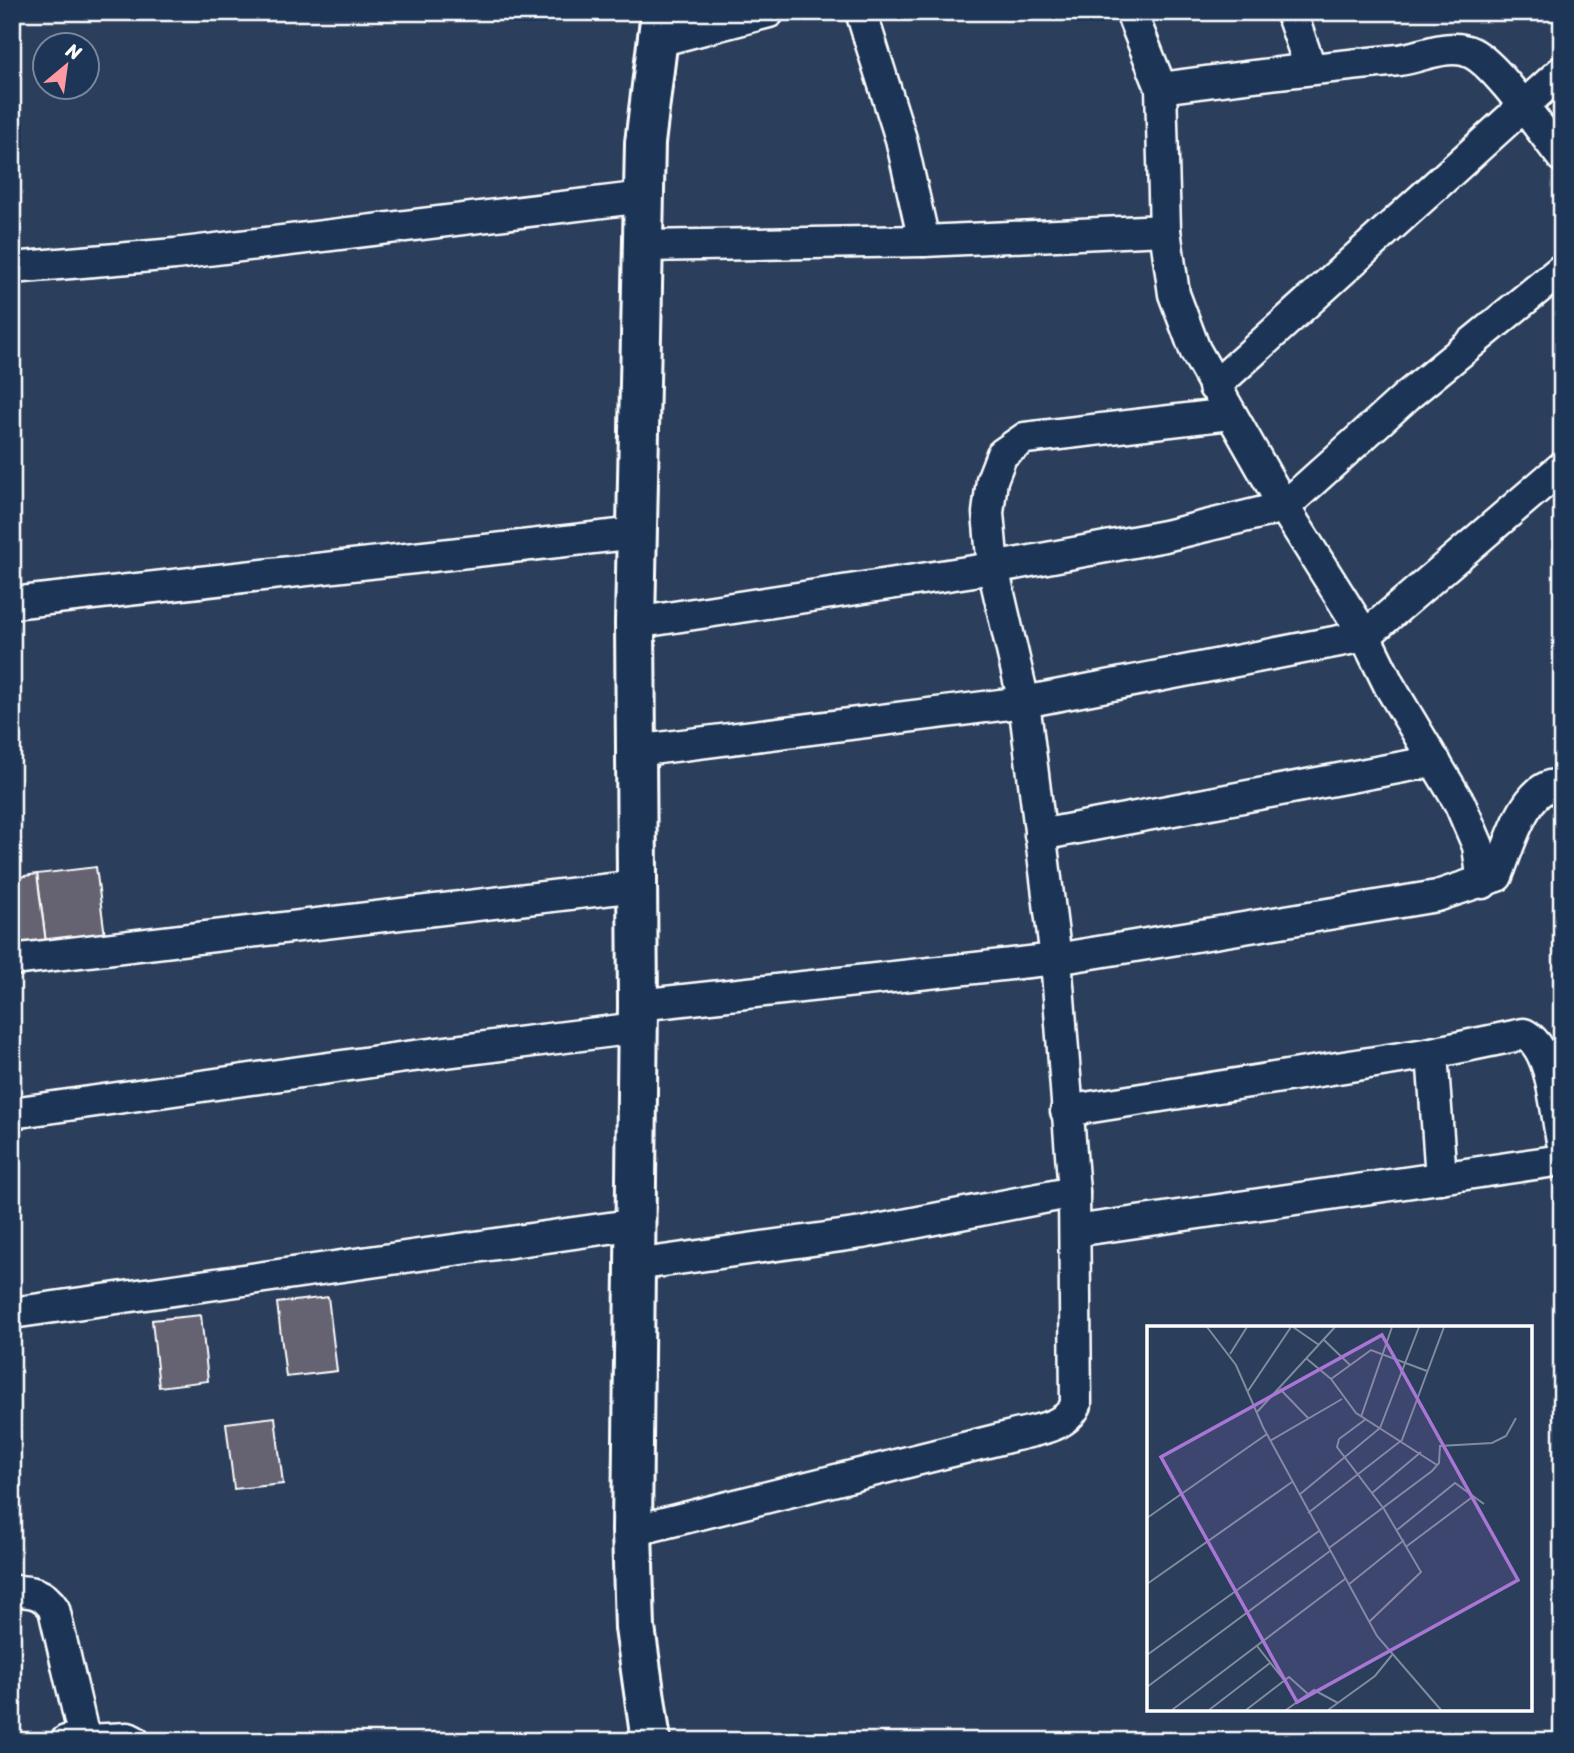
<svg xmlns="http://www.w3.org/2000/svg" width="1574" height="1753" font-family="Sriracha,sans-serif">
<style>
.building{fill:#656272;stroke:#fff;stroke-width:2}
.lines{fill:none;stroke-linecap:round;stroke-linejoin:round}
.street-casing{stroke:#fff;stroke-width:35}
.secondary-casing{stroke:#fff;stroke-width:44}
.street{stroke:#1d3557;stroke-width:30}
.secondary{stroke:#1d3557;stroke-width:38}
.inset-road{fill:none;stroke:#808b9d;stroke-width:2}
.view{fill:#a976d5;fill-opacity:0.15;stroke:#a976d5;stroke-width:3.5}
.inset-edge{fill:none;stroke:#fff;stroke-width:3.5}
</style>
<rect width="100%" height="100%" fill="#2b3e5c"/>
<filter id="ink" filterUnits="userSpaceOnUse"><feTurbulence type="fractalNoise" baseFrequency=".0143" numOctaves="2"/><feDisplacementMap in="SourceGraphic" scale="14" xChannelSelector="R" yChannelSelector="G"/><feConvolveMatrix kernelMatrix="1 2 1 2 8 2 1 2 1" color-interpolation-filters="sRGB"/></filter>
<g filter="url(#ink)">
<!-- building -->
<g class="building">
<path d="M96 867 105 936 46 943 37 874Z"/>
<path d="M37 874 46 943 12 947V878Z"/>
<path d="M328 1297 337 1371 286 1377 277 1303Z"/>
<path d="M201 1315 208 1381 159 1387 152 1320Z"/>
<path d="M275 1417 283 1484 234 1489 226 1423Z"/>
</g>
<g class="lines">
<!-- street casing -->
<g class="street-casing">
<g id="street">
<path d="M861 12 901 139 924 241"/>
<path d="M1131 12 1161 88 1165 230 1174 294 1195 350 1284 507 1365 636 1389 685 1460 804 1478 846 1483 883"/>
<path d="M1291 12 1310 67"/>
<path d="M658 41 769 12"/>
<path d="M1161 88C1240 77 1319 68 1399 60 1421 57 1450 42 1472 53 1498 66 1541 131 1562 157"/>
<path d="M643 246 924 241 1165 230"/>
<path d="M12 268 175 254 644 197"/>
<path d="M1214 387 1562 71"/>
<path d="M12 603 637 533"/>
<path d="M635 623 993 568 1165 536 1284 507 1407 396 1562 269"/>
<path d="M635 751 1024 702 1365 636 1562 467"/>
<path d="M1040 835 1435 761"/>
<path d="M12 960 637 886"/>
<path d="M638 1005 1056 959 1437 896 1497 876C1509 848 1525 780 1562 785"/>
<path d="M1432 1053 1441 1178"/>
<path d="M1066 1111 1432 1053 1524 1034C1553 1048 1555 1110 1562 1141"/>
<path d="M12 1113 406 1057 637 1028"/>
<path d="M1075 1231 1562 1160"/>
<path d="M635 1265 862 1233 1074 1192"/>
<path d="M12 1313 637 1224"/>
<path d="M632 1531 1012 1436C1035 1430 1065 1428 1076 1405L1074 1192 1056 959 1024 702 993 568 988 513 992 480 1002 454 1025 438 1230 414"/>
<path d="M12 1591C31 1591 43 1592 54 1609L84 1738"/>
<path d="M66 1741 128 1738 134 1741"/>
</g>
</g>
<!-- secondary casing -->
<g class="secondary-casing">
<path id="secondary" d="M651 1741 635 1628 632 1531 638 1005 635 623 645 143 661 12"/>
</g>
<!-- street -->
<use href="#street" class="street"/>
<!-- secondary -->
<use href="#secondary" class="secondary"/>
</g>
</g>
<!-- overview -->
<g transform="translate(1147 1326)">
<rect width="385" height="385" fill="#2b3e5c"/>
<path class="inset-road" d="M60 1 89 39 116 101 230 310 294 384M146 1 172 19M177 14 203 39M83 28 100 1M160 33 184 53 209 87 290 139M184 53 224 24 280 45M133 63 162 93M101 65 144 1M110 86 188 1M214 91 245 1M219 93 192 113 190 121 237 183 274 246 222 296M123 115 195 73M225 167 274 126M152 169 233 102 272 1M161 187 255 114 297 1M0 192 120 108M250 204 308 157 337 178M260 220 324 172M182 222 285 145 292 137 293 120 345 117 359 110 369 92M0 258 145 156M201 259 257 214M110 320 137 354M0 329 172 205M0 361 183 225M25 384 198 253M62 384 123 337M99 384 142 351 161 368M139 384 167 364 191 377M181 384 228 350 245 329"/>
<path class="view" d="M235 9 371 254 150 376 14 131Z"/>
<rect width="385" height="385" class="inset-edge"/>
</g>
<!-- margin -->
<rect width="1574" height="1753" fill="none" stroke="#1d3557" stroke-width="42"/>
<rect x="21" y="21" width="1532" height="1711" fill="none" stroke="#fff" stroke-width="2.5" filter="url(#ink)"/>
<!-- north arrow -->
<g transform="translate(66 66) rotate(29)"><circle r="33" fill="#1d3557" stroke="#77869a" stroke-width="2"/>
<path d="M0-5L12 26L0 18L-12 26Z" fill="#ff9aa2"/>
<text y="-10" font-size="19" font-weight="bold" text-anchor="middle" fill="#ffffff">N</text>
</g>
</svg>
